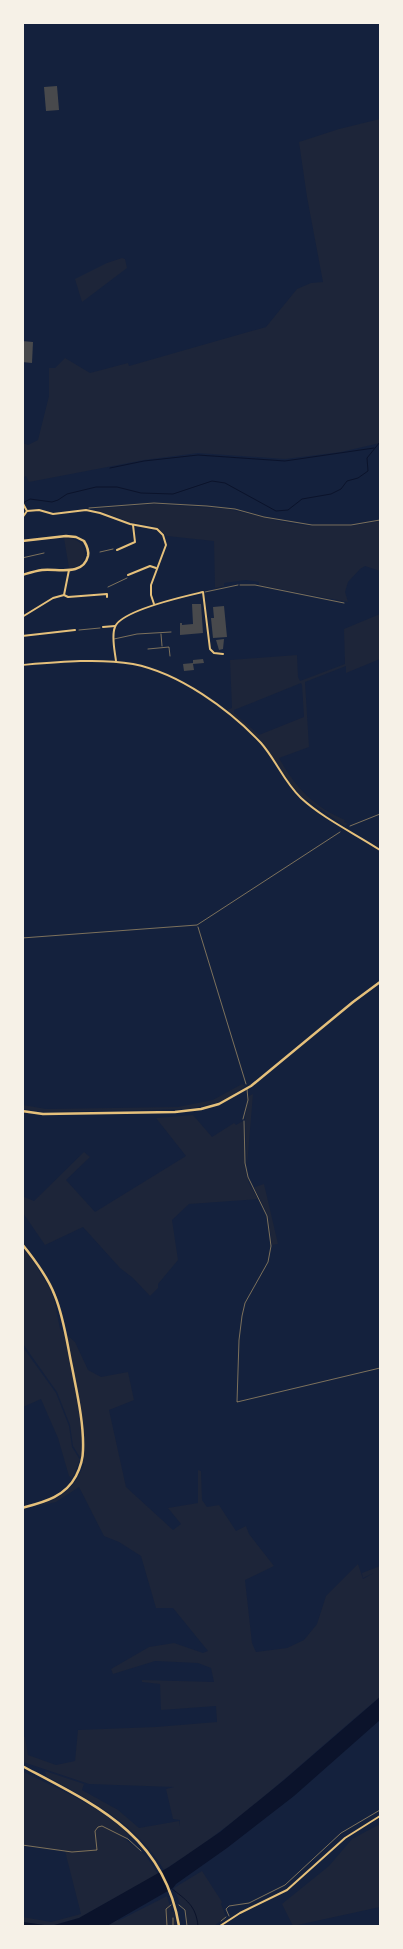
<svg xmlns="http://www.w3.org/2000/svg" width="403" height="1949" font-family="'PT Sans',sans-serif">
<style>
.green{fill:#1d2539;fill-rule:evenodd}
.water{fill:#0b132b}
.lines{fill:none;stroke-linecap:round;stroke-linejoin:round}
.stream{stroke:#0b132b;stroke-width:1}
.building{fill:#48494c}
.path{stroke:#e5c07b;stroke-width:0.5}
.service{stroke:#e5c07b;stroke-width:0.5}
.minor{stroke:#e5c07b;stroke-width:2}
.tertiary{stroke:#e5c07b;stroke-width:2}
.secondary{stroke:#e5c07b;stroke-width:2.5}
.primary{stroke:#e5c07b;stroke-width:2.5}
</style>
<rect width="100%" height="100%" fill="#14213d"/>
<!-- green -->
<g class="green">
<path d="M380 119V443L341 452 285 459 198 453 144 460 29 482 26 476 23 478V443L28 445 38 440 49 396V368H55L65 358 90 373 128 363 129 366 266 327 297 289 311 283 323 282 307 197 299 142 339 129Z"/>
<path d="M122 258 125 259 127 268 82 302 75 279 107 263Z"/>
<path d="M154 504 228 509 293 524 312 526H351L380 521V571L365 566 360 569 348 582 345 592 348 602 259 585V582L246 580 224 583V586L215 588 214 541 167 536 154 526 130 522 94 509Z"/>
<path d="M64 538C89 536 93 567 69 568Z"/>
<path d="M380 614V659L346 673V666L305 682 309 747 279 758C295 787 314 807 345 820L344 822 348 824 345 826 301 796 286 779 263 744 227 710 232 708 230 660 297 655 298 677 300 681 345 664 344 629ZM301 683 302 685 304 717 259 735 234 713V710Z"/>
<path d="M242 1084 245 1086 232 1096 217 1103 189 1109 45 1112 23 1109V1105L46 1109 178 1107 213 1100Z"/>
<path d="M253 1094 247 1166 245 1117 249 1096Z"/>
<path d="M193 1115 212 1137 234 1123 236 1125 243 1121 245 1169 249 1183 258 1199 189 1204 172 1220 178 1260 158 1284V1288L150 1296 133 1278 120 1268 83 1227 45 1245 23 1213 22 1196 34 1201 84 1152 90 1157 66 1180 95 1212 186 1156 156 1118Z"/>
<path d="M264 1184 278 1244 272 1245 268 1216 255 1189V1187Z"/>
<path d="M22 1248 30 1256 49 1287 54 1299 60 1329 75 1342 88 1370 101 1377 128 1372 134 1400 109 1410 126 1487 173 1530 181 1524 168 1508 198 1503V1470L201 1471 202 1500 207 1507 219 1505 236 1531 246 1526 249 1534 274 1566 245 1580 252 1643 256 1652 287 1648 304 1640 317 1624 326 1596 358 1564 363 1579 374 1573 363 1578 362 1573 380 1566V1697C310 1755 242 1822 164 1870 137 1824 91 1801 46 1776L45 1771 84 1784 82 1790 118 1810 139 1828 179 1821V1826L180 1820 173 1819 166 1789 174 1787 89 1784 23 1762V1736L25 1737 28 1755 56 1765 75 1761 78 1730 156 1727 217 1722 216 1706 161 1710 160 1684 142 1682V1680L214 1682 211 1668 198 1663 155 1661 113 1674 111 1669 149 1647 174 1643 203 1653 208 1651 173 1608H156L141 1556 119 1542 104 1536 79 1487 56 1502 30 1508C58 1500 74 1491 84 1464L73 1446 70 1425 57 1392 23 1344Z"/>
<path d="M22 1346 56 1393 69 1426 72 1447 80 1460 72 1478 69 1476 58 1438 41 1399 23 1407Z"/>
<path d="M22 1771C59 1789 99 1806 129 1834L128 1839 121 1836 146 1856 158 1874 79 1918 51 1926 23 1922V1917L51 1922 81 1914 65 1851 23 1845Z"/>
<path d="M380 1824V1907L293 1926 282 1904 329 1866 352 1839Z"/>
<path d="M202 1871 222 1902 221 1904 226 1917 214 1926H188L186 1911 180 1904 174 1888Z"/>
<path d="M167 1896 172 1912H174L176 1926H107L118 1919V1921Z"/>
</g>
<!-- water -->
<path class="water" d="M380 1697V1720L294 1796 227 1848 176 1884 173 1888 107 1926H23V1922L51 1926 79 1918 169 1867 220 1832 284 1780Z"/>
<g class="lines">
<!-- stream -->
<g class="stream">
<path d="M110 468 144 461 198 455 285 461 374 448"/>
<path d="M23 503 30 499 52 502 58 500 67 494 96 487H117L141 493 173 494 212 481 225 483 276 511 288 510 302 499 331 494 341 489 347 481 358 478 368 471 367 458 380 442"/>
<path d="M171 1888C186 1900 196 1905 198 1926"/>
</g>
</g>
<!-- building -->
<g class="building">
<path d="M57 86 59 110 46 111 44 87Z"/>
<path d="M22 341 33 342 32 363 22 362Z"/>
<path d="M192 604H201L203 633 180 635V623H182V625L193 624Z"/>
<path d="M224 606 227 637 213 638 211 618H214L213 607Z"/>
<path d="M224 639 223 649 219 650 216 640Z"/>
<path d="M203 659 204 663 193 664 194 670 184 671 183 664 193 663V660Z"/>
</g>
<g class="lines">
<!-- path -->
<g class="path">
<path d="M89 508 154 503 207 506 235 509 264 517 312 525H351L380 520"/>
<path d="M100 552 113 549"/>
<path d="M240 585H255L344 603"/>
<path d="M108 587 127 578"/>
<path d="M79 630 100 628"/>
<path d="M350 826 380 814"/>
<path d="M198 927 246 1084"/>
<path d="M22 938 197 925 340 832"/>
<path d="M244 1121 245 1163 248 1177 267 1216 271 1246 268 1262 245 1303 242 1316 239 1340 237 1402 380 1368"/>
<path d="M22 1845 72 1852 97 1850 95 1831 98 1827 102 1826 128 1839 141 1851"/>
<path d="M179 1905 185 1910 187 1926"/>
<path d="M229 1916 226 1909 229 1906 249 1903 285 1885 341 1833 380 1810"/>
<path d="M221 1921 226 1917"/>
<path d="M167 1926 166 1909 171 1905"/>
<path d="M173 1926V1918"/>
</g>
<!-- service -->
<g class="service">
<path d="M22 558 44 553"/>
<path d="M205 592 238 585"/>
<path d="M161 634 162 646"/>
<path d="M114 639 137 634 171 632"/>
<path d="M148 649 169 647 170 656"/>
<path d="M243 1119 248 1100 247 1089"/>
</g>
<!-- minor -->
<g class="minor">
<path d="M22 502 27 511 22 518"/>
<path d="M27 511 39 510 53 514 86 510 100 513 130 524 157 529 163 535 166 545 151 585V595L154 604"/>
<path d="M117 550 135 542 133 525"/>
<path d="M128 575 150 566 156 568"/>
<path d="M64 595 68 597 107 594V597"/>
<path d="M22 617 53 598 64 595 69 570"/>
<path d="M103 627 115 626"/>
<path d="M22 636 75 630"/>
<path d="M116 661C115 652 111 636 115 627 121 610 186 596 203 592L210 649 214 653 223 654"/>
</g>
<!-- tertiary -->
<g class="tertiary">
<path d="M22 665C57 662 99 658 133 664 179 673 229 709 261 743 276 760 284 782 301 798 324 819 354 833 380 850"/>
<path d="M220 1926 240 1913 287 1890 345 1838 380 1816"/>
</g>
<!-- secondary -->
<g class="secondary">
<path d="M22 541 66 536 76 537 84 541C87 546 89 551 88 556 83 577 56 568 42 570 35 571 29 573 22 575"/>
<path d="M22 1111 43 1114 175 1112 201 1109 219 1104 251 1086 353 1002 380 982"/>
<path d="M22 1244C35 1260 48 1277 55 1296 64 1318 67 1343 72 1367 77 1393 84 1423 83 1450 83 1459 80 1468 76 1476 65 1497 44 1502 22 1508"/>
</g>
<!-- primary -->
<path class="primary" d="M22 1766C96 1805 164 1835 179 1926"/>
</g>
<!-- border -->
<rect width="403" height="1949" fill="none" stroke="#f6f1e7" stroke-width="48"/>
</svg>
